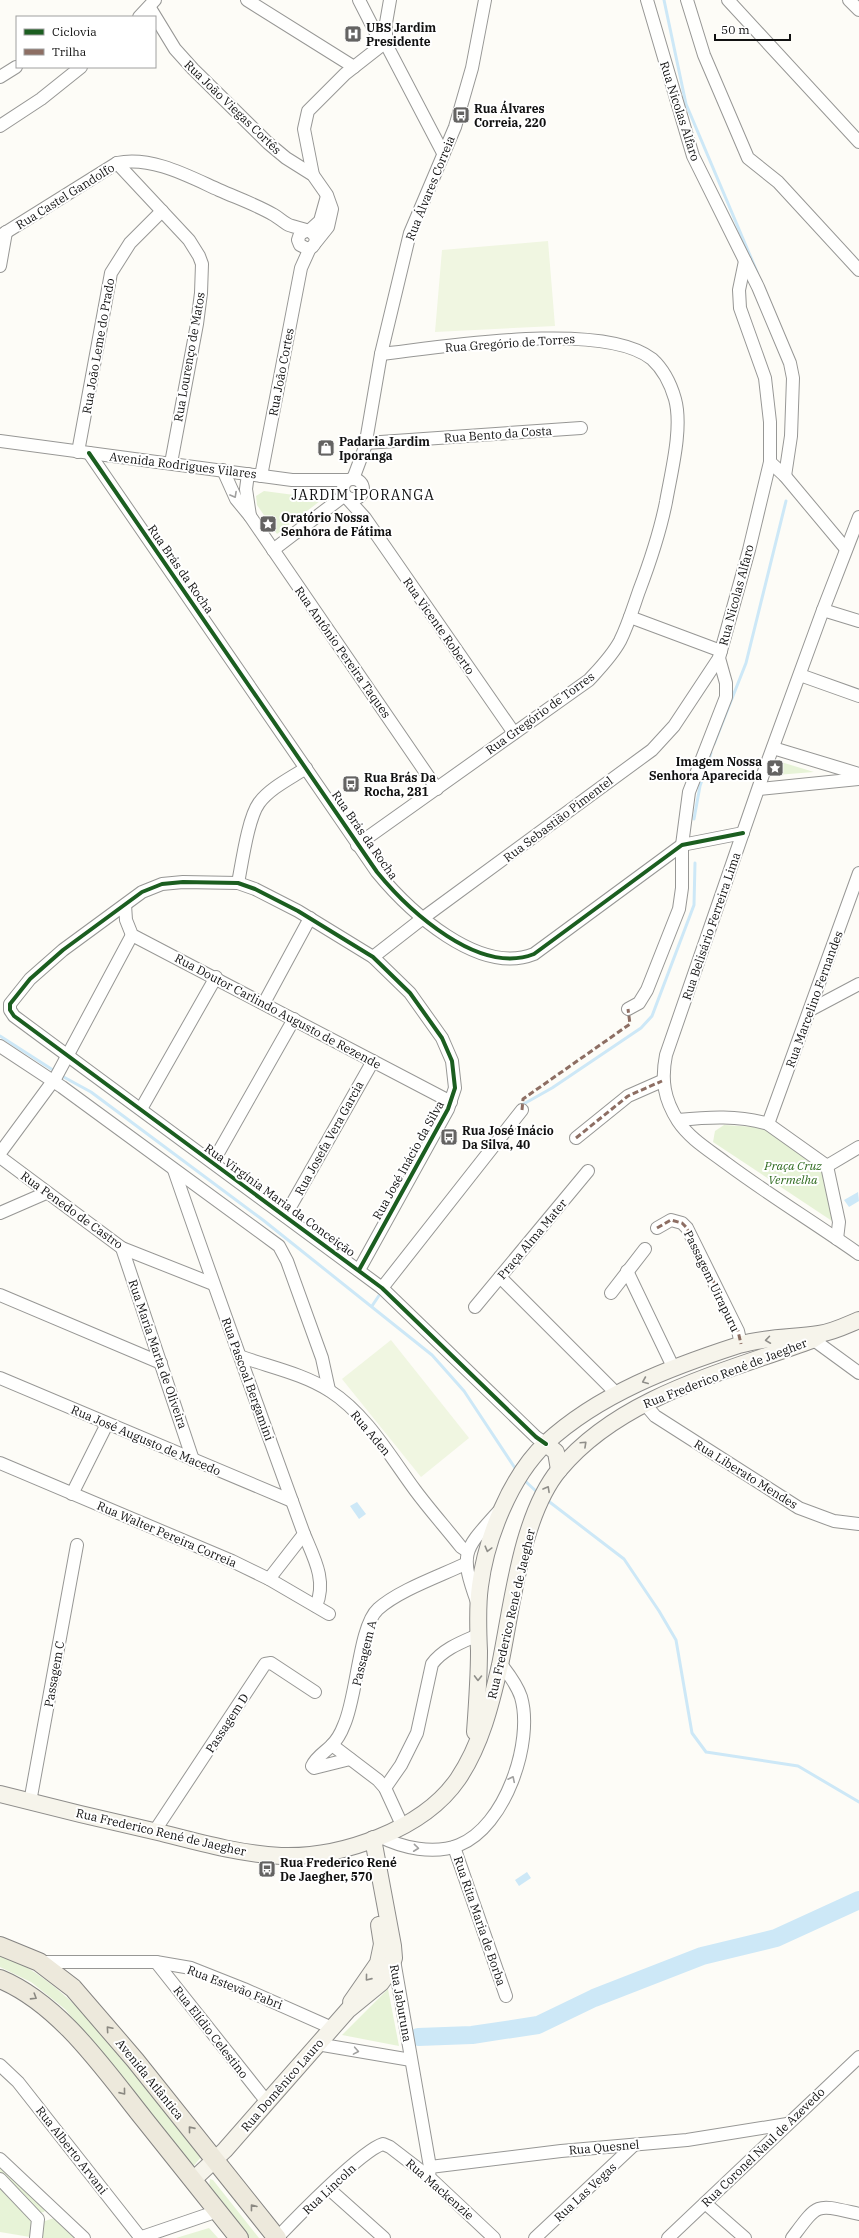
<svg xmlns="http://www.w3.org/2000/svg" width="859" height="2238" font-family="'IBM Plex Serif',serif">
<style>
.green{fill:#e7f3d7}
.pitch{fill:#f0f6e1}
.water{fill:#cde8f7}
.lines{fill:none;stroke-linecap:round;stroke-linejoin:round}
.stream{stroke:#cde8f7;stroke-width:3}
.river{stroke:#cde8f7;stroke-width:18}
.street-casing{stroke:#979795;stroke-width:14}
.secondary-casing{stroke:#8e8d8b;stroke-width:18}
.primary-casing{stroke:#858482;stroke-width:20}
.street{stroke:#fffffe;stroke-width:12}
.secondary{stroke:#f6f4eb;stroke-width:16}
.primary{stroke:#ede9dc;stroke-width:18}
.quiet{stroke:#8d6e63;stroke-width:3;stroke-dasharray:6 3;stroke-linecap:butt}
.cycleway-casing{stroke:#fff;stroke-width:6}
.cycleway{stroke:#1b5e20;stroke-width:4}
.oneway{stroke:#a0a09f}
.oneway2{stroke:#8f8e89}
.oneway3{stroke:#8a8881}
.labels{text-anchor:middle;dominant-baseline:central;stroke-width:4;stroke-linejoin:round;paint-order:stroke}
.poi-label{font-size:12px;font-weight:bold;fill:#111;stroke:#fff;text-anchor:start}
.street-label{font-size:12px;fill:#111;stroke:#fff}
.park-label{font-size:12px;font-style:italic;fill:#2f6b1f;stroke:#fff}
.quarter-label{font-size:14px;letter-spacing:1px;fill:#111;stroke:#fff}
</style>
<rect width="100%" height="100%" fill="#fdfcf7"/>
<!-- green -->
<g class="green">
<path d="M264 491 317 498 320 501 277 534 257 505 256 496Z"/>
<path d="M781 762 814 772 776 775Z"/>
<path d="M724 1125 756 1127 766 1130 819 1167 824 1177 832 1221 713 1142 715 1131Z"/>
<path d="M0 1953C58 1980 89 2018 129 2066 154 2096 178 2126 201 2157L192 2168 65 2009 31 1982 0 1967Z"/>
<path d="M388 1989 399 2046 342 2035Z"/>
<path d="M0 2162 46 2208 44 2212 38 2213 0 2175Z"/>
<path d="M210 2179 213 2180 259 2238H247L209 2187Z"/>
<path d="M0 2183 37 2219 30 2237 0 2232Z"/>
<path d="M54 2218 76 2238H40L42 2222Z"/>
<path d="M209 2228 218 2238H176Z"/>
</g>
<!-- pitch -->
<g class="pitch">
<path d="M548 241 555 326 435 332 442 250Z"/>
<path d="M391 1340 469 1438 421 1477 342 1379Z"/>
</g>
<!-- water -->
<g class="water">
<path d="M858 1192 859 1201 849 1207 844 1200Z"/>
<path d="M357 1502 366 1514 359 1519 350 1506Z"/>
<path d="M527 1872 531 1878 519 1886 515 1880Z"/>
</g>
<g class="lines">
<!-- stream -->
<g class="stream">
<path d="M664 0 686 104 757 272"/>
<path d="M714 744 746 663 786 501"/>
<path d="M694 819 700 786 711 753"/>
<path d="M0 1036 56 1072"/>
<path d="M60 1075 91 1092 263 1220 432 1355 464 1391 517 1471"/>
<path d="M520 1106 552 1088 641 1028 652 1016 694 905 695 863"/>
<path d="M372 1306 382 1291"/>
<path d="M523 1479 539 1494"/>
<path d="M547 1500 624 1559 659 1611 676 1640 692 1733 706 1752 798 1766 859 1802"/>
</g>
<!-- river -->
<path class="river" d="M418 2037 472 2035 538 2025 594 1998 702 1956 776 1938 859 1900"/>
<!-- street casing -->
<g class="street-casing">
<g id="street">
<path d="M247 0 354 67"/>
<path d="M359 0 382 45 386 44 443 153"/>
<path d="M647 0 693 156 758 287 790 363 793 378 791 436 785 476"/>
<path d="M687 0 704 55 748 158 778 182 859 270"/>
<path d="M728 0 859 142"/>
<path d="M849 0 859 10"/>
<path d="M150 8 175 49 193 69 268 143 286 158 313 175 327 195 332 209 328 227 316 242"/>
<path d="M139 17 155 0"/>
<path d="M386 44V23L390 0"/>
<path d="M0 77 16 67"/>
<path d="M0 126 41 99 81 67"/>
<path d="M117 163 189 240 199 256 202 264 201 293 197 324 171 463"/>
<path d="M313 175 304 129 308 111 345 74 382 45"/>
<path d="M309 231 320 221 327 196"/>
<path d="M0 236 117 163C152 156 188 176 219 190 237 198 257 205 274 215 279 218 282 221 287 224 294 228 306 228 312 233 319 238 315 247 308 249L300 245 298 240 300 234 306 231"/>
<path d="M0 266 6 232"/>
<path d="M0 441 292 480H347"/>
<path d="M366 443 581 428"/>
<path d="M78 452 111 273 130 243 162 211"/>
<path d="M89 453 377 872C409 911 479 976 534 954L682 845 743 833"/>
<path d="M770 462 785 476 846 549"/>
<path d="M223 470 236 499 250 516 437 789"/>
<path d="M248 474 246 489 250 516"/>
<path d="M261 476 301 268 310 248"/>
<circle cx="353" cy="489" r="10"/>
<path d="M353 479 365 447 381 354 410 233 455 127 472 68 485 0"/>
<path d="M347 498 365 518 514 733"/>
<path d="M859 517 823 610 766 766 666 1055C661 1080 664 1099 678 1121 690 1139 709 1150 726 1163 769 1195 815 1223 859 1254"/>
<path d="M273 550 345 495"/>
<path d="M823 610 859 621"/>
<path d="M630 617 721 651"/>
<path d="M800 675 859 696"/>
<path d="M773 748 859 774"/>
<path d="M759 789 859 779"/>
<path d="M357 845 589 680C600 668 612 656 620 641 628 625 633 608 639 591 650 562 660 532 666 502 671 473 683 428 675 399 671 385 663 369 652 359 603 320 443 347 381 354"/>
<path d="M238 883C242 863 248 818 259 803 270 788 291 778 306 768"/>
<path d="M125 905 126 920 132 935 451 1102"/>
<path d="M373 957 423 918 652 750 674 726 719 658"/>
<path d="M264 1003 310 918"/>
<path d="M628 1009 639 1003 647 990 679 909 682 888V845L689 792 726 697V683L719 658 749 550 770 462V422L765 378 740 308 739 290 745 261"/>
<path d="M810 1010 859 984"/>
<path d="M0 1046 62 1087 279 1246 287 1261 322 1358 329 1390"/>
<path d="M141 1109 216 977"/>
<path d="M678 1120C708 1117 739 1115 768 1124L827 1166 839 1222 837 1239"/>
<path d="M768 1124 859 873"/>
<path d="M576 1138 628 1096 662 1081"/>
<path d="M0 1153 56 1077 132 935"/>
<path d="M0 1157 122 1248 213 1284"/>
<path d="M213 1162 294 1019"/>
<path d="M827 1166 859 1147"/>
<path d="M174 1170C216 1292 260 1413 304 1534L269 1579"/>
<path d="M0 1213 46 1193"/>
<path d="M285 1216 373 1061"/>
<path d="M657 1228 671 1220 682 1223 687 1228 738 1331 741 1344"/>
<path d="M122 1248 193 1460"/>
<path d="M359 1270 448 1109 455 1088 452 1061 442 1038 410 993 373 957 298 911 255 889 238 883 183 882 162 884 142 892 63 950 30 979 10 1004V1010L14 1016 382 1288 536 1437 546 1444"/>
<path d="M627 1271 674 1369"/>
<path d="M500 1277 616 1393"/>
<path d="M382 1288 522 1110"/>
<path d="M611 1293 645 1249"/>
<path d="M0 1295 161 1363"/>
<path d="M475 1307 588 1171"/>
<path d="M807 1335 859 1373"/>
<path d="M242 1357C270 1367 304 1374 330 1391 366 1414 390 1456 415 1490 429 1509 446 1528 461 1547L467 1551"/>
<path d="M0 1378 292 1501"/>
<path d="M644 1403 655 1416 799 1508 834 1521 859 1524"/>
<path d="M0 1463 232 1561 269 1579 329 1614"/>
<path d="M72 1494 107 1424"/>
<path d="M304 1534C314 1558 327 1581 316 1606"/>
<path d="M477 1602C459 1552 464 1550 498 1512"/>
<path d="M332 1745 378 1780 385 1788 402 1825"/>
<path d="M350 1759 314 1768 312 1766C316 1757 325 1752 331 1746 337 1740 341 1733 344 1725 357 1697 359 1626 378 1609 399 1590 440 1576 465 1564"/>
<path d="M385 1788 401 1765 417 1733 432 1664C443 1649 462 1642 478 1635"/>
<path d="M30 1802 77 1545"/>
<path d="M154 1832 265 1664 271 1663 315 1692"/>
<path d="M379 1836C402 1848 434 1855 459 1845 505 1827 534 1742 521 1697 517 1685 508 1673 500 1663"/>
<path d="M454 1847 506 1996"/>
<path d="M394 1960 430 2167"/>
<path d="M39 1962H156L191 1968 244 1989 332 2028"/>
<path d="M156 1962 267 2102"/>
<path d="M317 2044 411 2060"/>
<path d="M0 2065 18 2082 140 2237"/>
<path d="M0 2159 84 2238"/>
<path d="M429 2177 430 2167 561 2151 687 2140 787 2124"/>
<path d="M0 2179 38 2219 36 2238"/>
<path d="M328 2188 384 2238"/>
<path d="M705 2203 745 2238"/>
<path d="M139 2238 218 2211"/>
<path d="M277 2238C295 2219 362 2150 383 2144L390 2147 429 2177 494 2238"/>
<path d="M535 2238 634 2145"/>
<path d="M668 2238 859 2057"/>
<path d="M792 2238C819 2202 815 2204 859 2214"/>
</g>
</g>
<!-- secondary casing -->
<g class="secondary-casing">
<g id="secondary">
<path d="M546 1444 556 1452 559 1470"/>
<path d="M475 1732C477 1705 479 1678 479 1651 478 1629 477 1607 480 1586 486 1539 510 1477 546 1443 599 1394 671 1367 739 1345 764 1337 793 1338 819 1334 833 1332 847 1325 859 1320"/>
<path d="M0 1794C54 1808 108 1821 162 1833 201 1843 241 1854 281 1856 341 1858 423 1830 458 1779 481 1745 491 1704 500 1665 512 1607 521 1516 559 1470 620 1396 725 1372 812 1340L821 1334"/>
<path d="M351 2002 378 1963 382 1944 379 1925"/>
<path d="M193 2180 225 2150 348 2010 381 1983 389 1972 394 1958 393 1946 373 1839"/>
</g>
</g>
<!-- primary casing -->
<g class="primary-casing">
<g id="primary">
<path d="M0 1946 39 1962 73 1988 135 2060 277 2238"/>
<path d="M0 1979C60 2004 104 2069 144 2119 176 2159 207 2198 239 2238"/>
</g>
</g>
<!-- street -->
<use href="#street" class="street"/>
<!-- secondary -->
<use href="#secondary" class="secondary"/>
<!-- primary -->
<use href="#primary" class="primary"/>
<!-- quiet -->
<g class="quiet">
<path d="M522 1110 523 1099 630 1024 628 1009"/>
<path d="M576 1138 628 1096 662 1081"/>
<path d="M657 1228 671 1220 682 1223 687 1228 738 1331 741 1344"/>
</g>
<!-- cycleway casing -->
<g class="cycleway-casing">
<g id="cycleway">
<path d="M89 453 377 872C409 911 479 976 534 954L682 845 743 833"/>
<path d="M359 1270 448 1109 455 1088 452 1061 442 1038 410 993 373 957 298 911 255 889 238 883 183 882 162 884 142 892 63 950 30 979 10 1004V1010L14 1016 382 1288 536 1437 546 1444"/>
</g>
</g>
<!-- cycleway -->
<use href="#cycleway" class="cycleway"/>
</g>
<!-- one-way arrows -->
<defs><path id="oneway-chevron" d="M-2-3.5L2.5 0L-2 3.5" fill="none" stroke-width="1.6" stroke-linecap="round" stroke-linejoin="round"/></defs>
<g class="oneway">
<use href="#oneway-chevron" transform="translate(234 495) rotate(61)"/>
<use href="#oneway-chevron" transform="translate(512 1779) rotate(-64)"/>
<use href="#oneway-chevron" transform="translate(416 1848) rotate(6)"/>
<use href="#oneway-chevron" transform="translate(356 2051) rotate(10)"/>
</g>
<g class="oneway2">
<use href="#oneway-chevron" transform="translate(768 1340) rotate(172)"/>
<use href="#oneway-chevron" transform="translate(645 1381) rotate(157)"/>
<use href="#oneway-chevron" transform="translate(584 1444) rotate(-43)"/>
<use href="#oneway-chevron" transform="translate(547 1489) rotate(-61)"/>
<use href="#oneway-chevron" transform="translate(488 1549) rotate(105)"/>
<use href="#oneway-chevron" transform="translate(478 1678) rotate(91)"/>
<use href="#oneway-chevron" transform="translate(368 1978) rotate(129)"/>
</g>
<g class="oneway3">
<use href="#oneway-chevron" transform="translate(34 1997) rotate(32)"/>
<use href="#oneway-chevron" transform="translate(109 2029) rotate(-131)"/>
<use href="#oneway-chevron" transform="translate(123 2092) rotate(51)"/>
<use href="#oneway-chevron" transform="translate(191 2129) rotate(-129)"/>
<use href="#oneway-chevron" transform="translate(253 2207) rotate(-128)"/>
</g>
<!-- icons -->
<defs>
<g id="hospital-square" transform="scale(0.9)"><rect x="-9" y="-9" width="18" height="18" rx="4" fill="#646362" stroke="#fff"/><path d="M-5-5h3v3.5h4V-5h3V5h-3V1.5h-4V5h-3Z" fill="#fff"/></g>
<g id="bus-square" transform="scale(0.9)"><rect x="-9" y="-9" width="18" height="18" rx="4" fill="#646362" stroke="#fff"/><path d="M-5-6H5V4H4V6H2V4H-2V6H-4V4H-5ZM-3.5-4V0h7V-4ZM-3.5 1.2v1.5H-2V1.2ZM2 1.2v1.5H3.5V1.2Z" fill="#fff"/></g>
<g id="shop-square" transform="scale(0.9)"><rect x="-9" y="-9" width="18" height="18" rx="4" fill="#646362" stroke="#fff"/><path d="M-5-2.5h2.3a2.7 3.5 0 0 1 5.4 0H5L5.5 6h-11ZM-1.5-2.5h3a1.5 2.3 0 0 0-3 0Z" fill="#fff"/></g>
<g id="sight-square" transform="scale(0.9)"><rect x="-9" y="-9" width="18" height="18" rx="4" fill="#646362" stroke="#fff"/><path d="M0-6L1.8-2.2L6-1.7L2.9 1.2L3.7 5.4L0 3.3L-3.7 5.4L-2.9 1.2L-6-1.7L-1.8-2.2Z" fill="#fff"/></g>
</defs>
<g fill-rule="evenodd">
<use href="#hospital-square" x="353" y="34"/>
<use href="#bus-square" x="461" y="115"/>
<use href="#shop-square" x="326" y="448"/>
<use href="#sight-square" x="268" y="524"/>
<use href="#sight-square" x="775" y="768"/>
<use href="#bus-square" x="351" y="784"/>
<use href="#bus-square" x="449" y="1137"/>
<use href="#bus-square" x="267" y="1869"/>
</g>
<g class="labels">
<!-- poi labels -->
<g class="poi-label">
<text x="366" y="27">UBS Jardim<tspan x="366" dy="14">Presidente</tspan></text>
<text x="474" y="108">Rua Álvares<tspan x="474" dy="14">Correia, 220</tspan></text>
<text x="339" y="441">Padaria Jardim<tspan x="339" dy="14">Iporanga</tspan></text>
<text x="281" y="517">Oratório Nossa<tspan x="281" dy="14">Senhora de Fátima</tspan></text>
<text x="762" y="761" text-anchor="end">Imagem Nossa<tspan x="762" dy="14">Senhora Aparecida</tspan></text>
<text x="364" y="777">Rua Brás Da<tspan x="364" dy="14">Rocha, 281</tspan></text>
<text x="462" y="1130">Rua José Inácio<tspan x="462" dy="14">Da Silva, 40</tspan></text>
<text x="280" y="1862">Rua Frederico René<tspan x="280" dy="14">De Jaegher, 570</tspan></text>
</g>
<!-- street labels -->
<g class="street-label">
<text transform="translate(233 107) rotate(44)">Rua João Viegas Cortês</text>
<text transform="translate(680 111) rotate(72)">Rua Nicolas Alfaro</text>
<text transform="translate(430 188) rotate(-68)">Rua Álvares Correia</text>
<text transform="translate(65 196) rotate(-32)">Rua Castel Gandolfo</text>
<text transform="translate(510 343) rotate(-4)">Rua Gregório de Torres</text>
<text transform="translate(98 346) rotate(-80)">Rua João Leme do Prado</text>
<text transform="translate(189 357) rotate(-80)">Rua Lourenço de Matos</text>
<text transform="translate(281 372) rotate(-79)">Rua João Cortes</text>
<text transform="translate(498 434) rotate(-4)">Rua Bento da Costa</text>
<text transform="translate(183 465) rotate(7)">Avenida Rodrigues Vilares</text>
<text transform="translate(181 569) rotate(55)">Rua Brás da Rocha</text>
<text transform="translate(736 595) rotate(-75)">Rua Nicolas Alfaro</text>
<text transform="translate(439 626) rotate(55)">Rua Vicente Roberto</text>
<text transform="translate(343 652) rotate(55)">Rua Antônio Pereira Taques</text>
<text transform="translate(540 713) rotate(-36)">Rua Gregório de Torres</text>
<text transform="translate(558 819) rotate(-37)">Rua Sebastião Pimentel</text>
<text transform="translate(365 835) rotate(55)">Rua Brás da Rocha</text>
<text transform="translate(711 926) rotate(-71)">Rua Belisário Ferreira Lima</text>
<text transform="translate(814 999) rotate(-70)">Rua Marcelino Fernandes</text>
<text transform="translate(278 1011) rotate(28)">Rua Doutor Carlindo Augusto de Rezende</text>
<text transform="translate(329 1138) rotate(-61)">Rua Josefa Vera Garcia</text>
<text transform="translate(408 1160) rotate(-61)">Rua José Inácio da Silva</text>
<text transform="translate(280 1200) rotate(36)">Rua Virgínia Maria da Conceição</text>
<text transform="translate(72 1210) rotate(36)">Rua Penedo de Castro</text>
<text transform="translate(532 1239) rotate(-50)">Praça Alma Mater</text>
<text transform="translate(712 1281) rotate(64)">Passagem Uirapuru</text>
<text transform="translate(158 1354) rotate(71)">Rua Maria Marta de Oliveira</text>
<text transform="translate(725 1373) rotate(-21)">Rua Frederico René de Jaegher</text>
<text transform="translate(248 1379) rotate(70)">Rua Pascoal Bergamini</text>
<text transform="translate(371 1433) rotate(50)">Rua Aden</text>
<text transform="translate(146 1440) rotate(23)">Rua José Augusto de Macedo</text>
<text transform="translate(746 1474) rotate(32)">Rua Liberato Mendes</text>
<text transform="translate(167 1534) rotate(23)">Rua Walter Pereira Correia</text>
<text transform="translate(511 1614) rotate(-77)">Rua Frederico René de Jaegher</text>
<text transform="translate(364 1653) rotate(-76)">Passagem A</text>
<text transform="translate(54 1674) rotate(-80)">Passagem C</text>
<text transform="translate(227 1723) rotate(-57)">Passagem D</text>
<text transform="translate(161 1832) rotate(13)">Rua Frederico René de Jaegher</text>
<text transform="translate(480 1921) rotate(71)">Rua Rita Maria de Borba</text>
<text transform="translate(235 1987) rotate(21)">Rua Estevão Fabri</text>
<text transform="translate(401 2003) rotate(80)">Rua Jaburuna</text>
<text transform="translate(211 2032) rotate(52)">Rua Elídio Celestino</text>
<text transform="translate(150 2079) rotate(51)">Avenida Atlântica</text>
<text transform="translate(282 2085) rotate(-49)">Rua Domênico Lauro</text>
<text transform="translate(604 2147) rotate(-5)">Rua Quesnel</text>
<text transform="translate(763 2147) rotate(-44)">Rua Coronel Naul de Azevedo</text>
<text transform="translate(72 2150) rotate(52)">Rua Alberto Arvani</text>
<text transform="translate(329 2189) rotate(-43)">Rua Lincoln</text>
<text transform="translate(440 2189) rotate(41)">Rua Mackenzie</text>
<text transform="translate(585 2192) rotate(-43)">Rua Las Vegas</text>
</g>
<!-- park labels -->
<g class="park-label">
<text x="793" y="1165">Praça Cruz<tspan x="793" dy="14">Vermelha</tspan></text>
</g>
<!-- quarter labels -->
<g class="quarter-label">
<text x="363" y="495">JARDIM IPORANGA</text>
</g>
</g>
<!-- legend -->
<rect x="16" y="16" width="140" height="52" fill="#ffffff" stroke="#a0a0a0"/>
<rect x="24" y="29" width="20" height="6" fill="#1b5e20" stroke="#a0a0a0"/>
<text x="52" y="36" font-size="12" fill="#111111">Ciclovia</text>
<rect x="24" y="49" width="20" height="6" fill="#8d6e63" stroke="#a0a0a0"/>
<text x="52" y="56" font-size="12" fill="#111111">Trilha</text>
<!-- scale -->
<path d="M715 34v6h75v-6" fill="none" stroke="#111111" stroke-width="2"/>
<text x="721" y="34" font-size="12" fill="#111111" stroke="#ffffff" stroke-width="3" paint-order="stroke">50 m</text>
</svg>
